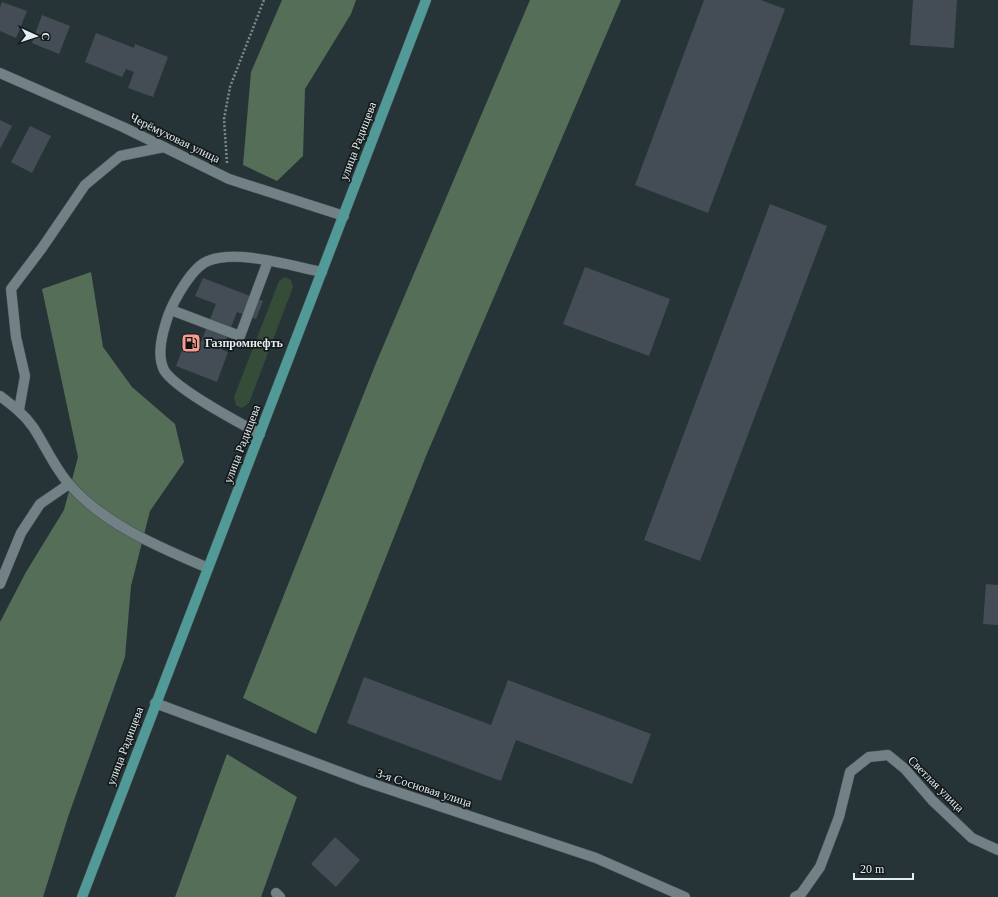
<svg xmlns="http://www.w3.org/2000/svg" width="998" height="897" font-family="'Times New Roman',serif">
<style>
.green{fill:#354d38}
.forest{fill:#556e58}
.building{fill:#444d56}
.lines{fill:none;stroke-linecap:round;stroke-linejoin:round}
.service-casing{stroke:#465255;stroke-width:11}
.minor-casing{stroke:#465255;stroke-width:11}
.secondary-casing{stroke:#465255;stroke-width:11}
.path{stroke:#7d898c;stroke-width:2.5;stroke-dasharray:2 2;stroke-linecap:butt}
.service{stroke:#718185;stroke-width:10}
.minor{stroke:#718185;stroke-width:10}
.secondary{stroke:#519a97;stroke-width:10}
.labels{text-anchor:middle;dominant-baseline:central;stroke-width:3.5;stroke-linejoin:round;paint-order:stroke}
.street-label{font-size:12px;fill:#e4edef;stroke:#141a1c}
.poi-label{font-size:12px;font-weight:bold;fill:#e4edef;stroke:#141a1c;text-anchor:start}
</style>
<rect width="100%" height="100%" fill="#263438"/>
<!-- green -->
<path class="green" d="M285 277 291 280 293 287 249 403 242 408 236 405 234 397 279 281Z"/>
<!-- forest -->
<g class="forest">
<path d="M282 0H356L351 14 305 89 303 156 277 181 243 165 251 72Z"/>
<path d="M530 0H621L426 456 316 734 243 698 376 363Z"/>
<path d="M91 272 103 347 132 387 175 424 184 462 150 511 131 586 125 657 68 817 43 897H0V622L26 572 64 510 78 457 42 289Z"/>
<path d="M227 754 297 797 261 897H175Z"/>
</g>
<!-- building -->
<g class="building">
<path d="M704 0H761L785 9 708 213 635 185Z"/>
<path d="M913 0H957L954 48 910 45Z"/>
<path d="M2 2 27 11 16 38 0 31V7Z"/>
<path d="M42 15 70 26 59 54 32 43Z"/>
<path d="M96 33 134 48 135 44 168 57 153 97 128 88 134 72 126 69 122 77 85 62Z"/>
<path d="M0 120 12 126 0 149Z"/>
<path d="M30 126 51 136 32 173 11 162Z"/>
<path d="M770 204 827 226 700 561 644 540Z"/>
<path d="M585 267 670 299 649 356 563 324Z"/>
<path d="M203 278 263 301 256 319 237 312 222 350 228 352 217 382 176 366 187 337 201 342 216 304 195 296Z"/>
<path d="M986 584 998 585V625L983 624Z"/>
<path d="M364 677 491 725 508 680 651 734 632 784 516 740 501 781 347 723Z"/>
<path d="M335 837 360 860 336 887 311 864Z"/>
</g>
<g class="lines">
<!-- service casing -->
<g class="service-casing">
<g id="service">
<path d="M171 310 240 336 268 261"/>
<path d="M260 434C238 422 175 389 164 370 156 354 163 331 168 316 174 300 192 267 208 261 237 249 292 266 322 272"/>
</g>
</g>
<!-- minor casing -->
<g class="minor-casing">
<g id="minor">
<path d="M0 73 123 127 229 179 344 216"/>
<path d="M0 396C12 405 24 414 33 427 45 445 54 467 69 484 105 525 159 547 208 568"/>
<path d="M19 410 25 376 16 337 11 289 42 248 85 185 120 156 164 147"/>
<path d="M0 584 21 533 40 504 69 484"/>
<path d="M155 703 364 781 596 858 685 897"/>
<path d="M276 893 280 897"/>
<path d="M795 897 801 894 820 867 839 817 850 772 869 757 888 755 905 769 932 800 972 838 998 850"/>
</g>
</g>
<!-- secondary casing -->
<g class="secondary-casing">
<path id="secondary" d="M82 897 426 0"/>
</g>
<!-- path -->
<path class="path" d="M227 163 224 119 230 87 264 0"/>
<!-- service -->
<use href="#service" class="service"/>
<!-- minor -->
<use href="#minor" class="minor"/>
<!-- secondary -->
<use href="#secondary" class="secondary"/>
</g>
<!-- icons -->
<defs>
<g id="fuel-square" transform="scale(1)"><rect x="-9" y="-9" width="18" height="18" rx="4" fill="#f59c91" stroke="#141a1c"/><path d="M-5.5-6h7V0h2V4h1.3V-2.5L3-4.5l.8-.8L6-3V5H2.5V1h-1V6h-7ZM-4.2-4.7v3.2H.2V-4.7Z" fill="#111"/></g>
</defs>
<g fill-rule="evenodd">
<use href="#fuel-square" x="191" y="343"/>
</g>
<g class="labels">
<!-- street labels -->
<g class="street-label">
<text transform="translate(175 138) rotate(26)">Черёмуховая улица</text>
<text transform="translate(358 141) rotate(-69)">улица Радищева</text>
<text transform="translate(242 444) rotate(-69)">улица Радищева</text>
<text transform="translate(125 746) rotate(-69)">улица Радищева</text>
<text transform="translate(936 784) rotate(45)">Светлая улица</text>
<text transform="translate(424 788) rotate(18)">3-я Сосновая улица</text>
</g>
<!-- poi labels -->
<g class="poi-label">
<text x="205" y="343">Газпромнефть</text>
</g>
</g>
<!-- north arrow -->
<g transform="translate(36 36) rotate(93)" stroke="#141a1c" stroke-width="3" paint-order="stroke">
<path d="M0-3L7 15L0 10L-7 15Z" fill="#e4edef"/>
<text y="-6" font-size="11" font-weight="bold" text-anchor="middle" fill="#e4edef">С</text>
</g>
<!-- scale -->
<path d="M854 873v6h59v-6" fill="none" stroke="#e4edef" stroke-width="2"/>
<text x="860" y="873" font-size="12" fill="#e4edef" stroke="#141a1c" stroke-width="3" paint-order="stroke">20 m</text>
</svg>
